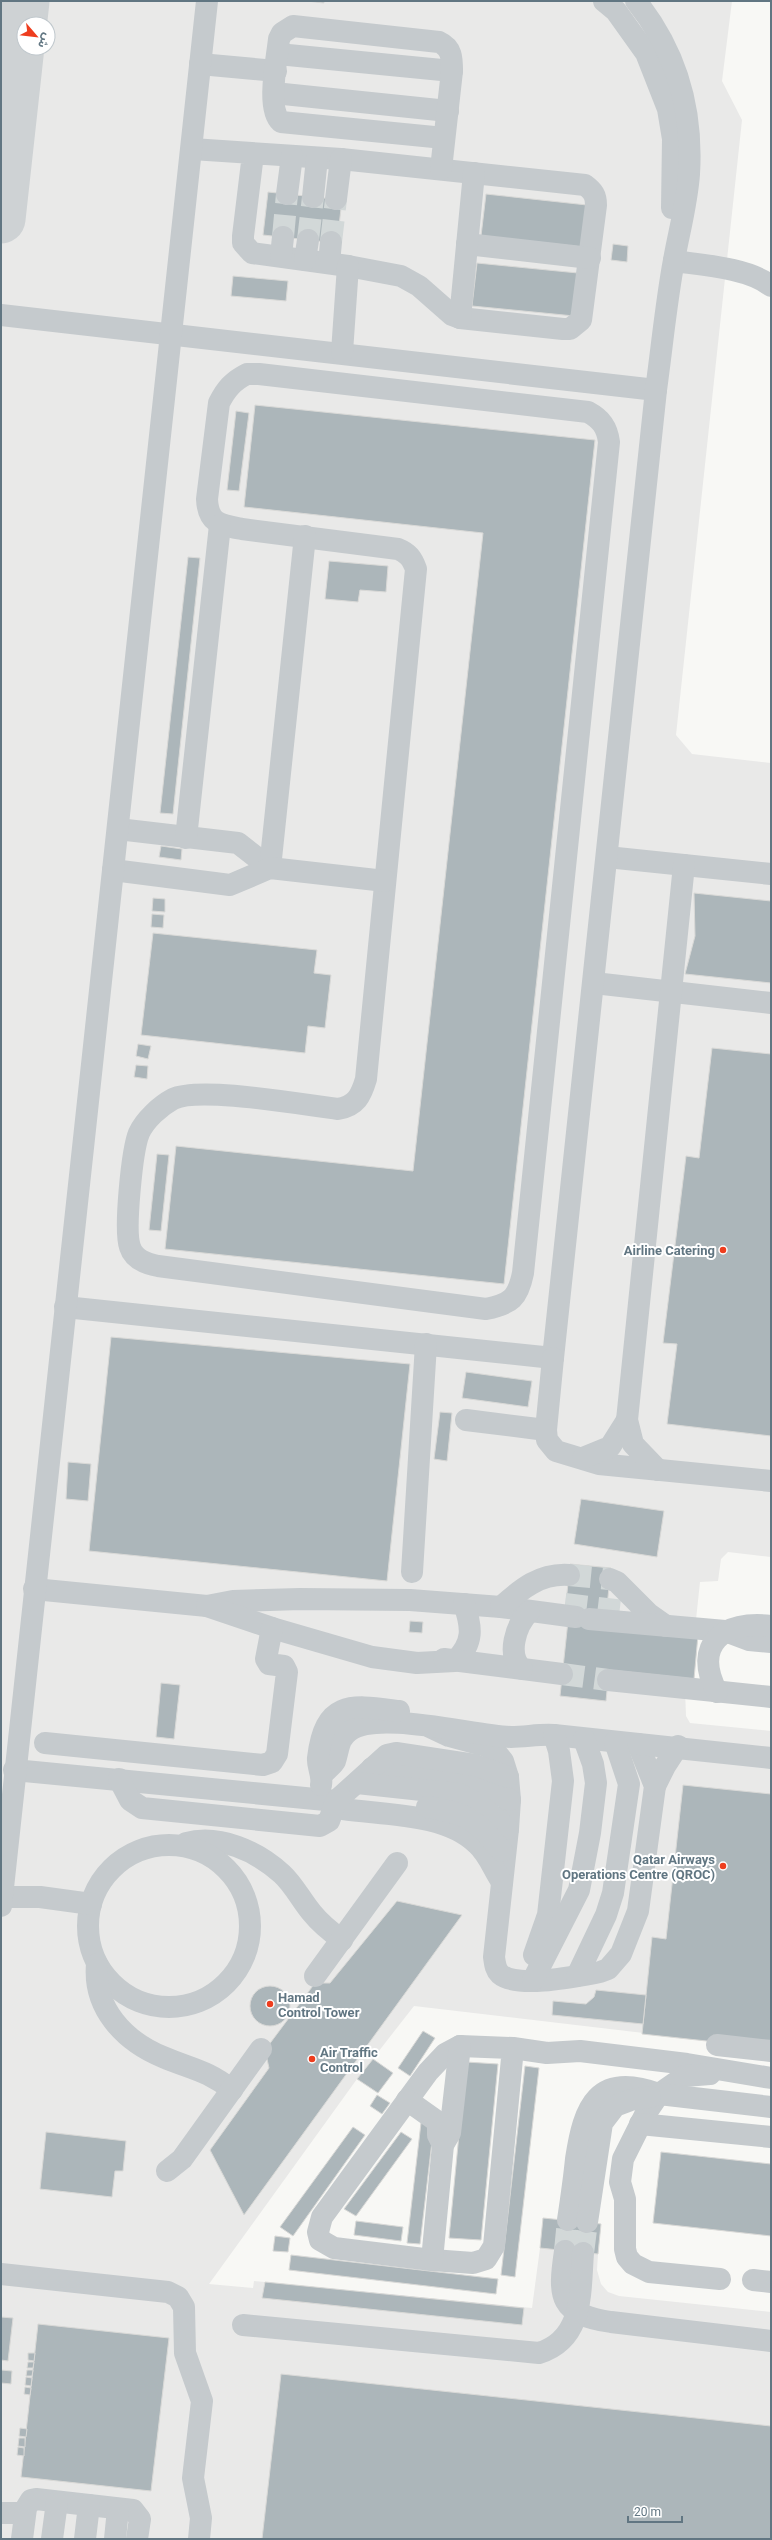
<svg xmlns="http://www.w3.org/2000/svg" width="772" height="2540" font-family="Roboto,'Noto Sans Arabic',sans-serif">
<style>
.built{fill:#e9e9e8;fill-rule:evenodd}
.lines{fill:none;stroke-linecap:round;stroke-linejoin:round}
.taxiway{stroke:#ced2d4;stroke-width:49}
.building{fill:#acb6ba;stroke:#d9d9d7}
.minor-tunnel{stroke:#d2d8d8;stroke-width:22;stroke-dasharray:22 11;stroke-linecap:butt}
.minor{stroke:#c5cacd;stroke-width:22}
.poi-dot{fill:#ee3d1e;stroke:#fff;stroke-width:1.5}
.labels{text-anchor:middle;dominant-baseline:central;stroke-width:4;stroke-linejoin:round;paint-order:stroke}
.poi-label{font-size:13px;font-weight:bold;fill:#617682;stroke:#fff;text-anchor:end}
</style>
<rect width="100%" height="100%" fill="#f8f8f5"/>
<!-- built -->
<path class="built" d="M1 1H732L722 81 742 120 676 735 692 754 771 763V1557L728 1552 721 1559 718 1581 700 1582 695 1629 698 1635 694 1678 685 1689 686 1716 690 1723 771 1731V2048L414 2006 357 2079 209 2284 253 2288 254 2281 532 2308 540 2248 598 2254 597 2270 601 2284 608 2292 619 2296 771 2312V2539H1ZM24 24H48V48H24Z"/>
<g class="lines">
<!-- taxiway -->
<path class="taxiway" d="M1 219 25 1"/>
</g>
<!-- building -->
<g class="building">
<path d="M307 1H324V3Z"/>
<path d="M268 192 342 200 337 243 263 235Z"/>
<path d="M486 194 587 205 582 247 481 236Z"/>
<path d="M613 244 628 246 627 262 611 260Z"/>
<path d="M477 263 578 273 574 316 472 306Z"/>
<path d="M233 276 288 281 286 301 231 296Z"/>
<path d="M255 405 595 440 504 1284 165 1249 176 1146 413 1171 483 533 244 507Z"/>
<path d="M236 411 249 413 239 491 227 490Z"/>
<path d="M188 557 200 558 173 814 160 813Z"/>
<path d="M329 561 388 566 386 592 360 590 358 602 325 599Z"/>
<path d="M161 846 182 849 181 860 159 857Z"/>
<path d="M694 893 771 901V983L685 974 695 936Z"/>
<path d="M153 898 165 899V912L152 911Z"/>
<path d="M152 914 164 915 163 928 151 927Z"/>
<path d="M153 933 317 950 314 973 331 975 325 1028 308 1026 305 1053 141 1035Z"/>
<path d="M138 1044 151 1046 148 1059 136 1056Z"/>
<path d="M712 1048 771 1054V1436L667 1424 677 1344 663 1343 686 1156 699 1158Z"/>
<path d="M136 1065 148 1066 147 1079 134 1077Z"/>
<path d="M157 1154 169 1155 161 1231 149 1230Z"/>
<path d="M111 1337 410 1364 387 1581 89 1551Z"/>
<path d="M466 1372 532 1381 528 1407 462 1398Z"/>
<path d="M440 1412 452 1413 447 1461 434 1459Z"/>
<path d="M68 1462 91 1464 88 1501 66 1499Z"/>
<path d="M581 1499 664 1511 657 1557 574 1544Z"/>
<path d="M570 1564 611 1568 606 1616 698 1635 694 1679 609 1670 606 1701 560 1696 568 1621 565 1612Z"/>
<path d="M410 1621 423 1622 422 1633 409 1632Z"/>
<path d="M161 1683 180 1685 174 1739 156 1737Z"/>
<path d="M683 1785 771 1794V2048L642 2034 652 1937 666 1939Z"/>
<path d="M397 1901 462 1915 244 2215 210 2150 269 2068 265 2050 315 1983H330Z"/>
<circle cx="270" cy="2006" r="20"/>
<path d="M596 1990 646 1995 643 2024 552 2015 553 2001 586 2004 594 1997Z"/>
<path d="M423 2031 435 2038 410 2076 398 2068Z"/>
<path d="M373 2059 393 2073 378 2093 357 2079Z"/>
<path d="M466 2062 498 2064 481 2240 449 2238Z"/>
<path d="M525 2066 539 2068 515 2277 501 2275Z"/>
<path d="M377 2095 390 2103 382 2114 370 2106Z"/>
<path d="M421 2123 434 2124 420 2244 407 2243Z"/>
<path d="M353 2127 365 2135 293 2236 280 2227Z"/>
<path d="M46 2132 126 2141 123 2171H115L112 2197 40 2189Z"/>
<path d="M401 2132 412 2139 356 2216 344 2209Z"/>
<path d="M661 2152 771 2164V2236L653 2223Z"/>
<path d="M543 2218 601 2224 598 2254 540 2248Z"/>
<path d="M356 2221 403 2227 401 2241 354 2235Z"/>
<path d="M275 2236 290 2238 288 2252 273 2251Z"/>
<path d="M291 2255 498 2279 496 2294 289 2270Z"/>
<path d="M265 2282 524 2308 522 2325 262 2298Z"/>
<path d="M1 2317 13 2318 8 2361 1 2360Z"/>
<path d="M38 2324 169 2338 151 2491 21 2477Z"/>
<path d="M28 2353H35L34 2361 28 2360Z"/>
<path d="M28 2362H34L33 2368H27Z"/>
<path d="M1 2370 12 2371 11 2384 1 2383Z"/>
<path d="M27 2370H33L32 2376H26Z"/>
<path d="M281 2374 771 2426V2539H262Z"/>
<path d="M26 2377 32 2378 31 2386 25 2385Z"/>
<path d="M25 2387 31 2388 30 2395 24 2394Z"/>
<path d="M20 2428 27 2429 26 2437 19 2436Z"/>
<path d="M19 2438H25V2447L18 2446Z"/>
<path d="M18 2447 24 2448V2456L17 2455Z"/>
</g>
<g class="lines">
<!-- minor-tunnel -->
<g class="minor-tunnel">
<path d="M283 237 287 194"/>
<path d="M308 240 313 197"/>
<path d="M331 242 336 199"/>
<path d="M569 1575 610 1579"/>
<path d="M565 1604 649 1614"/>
<path d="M562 1674 608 1680"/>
<path d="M565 2251 568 2220"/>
<path d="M583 2253 587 2222"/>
</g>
<!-- minor -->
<g class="minor">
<path d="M604 1 616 11 646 53 668 109 673 139 672 208"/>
<path d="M278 54 452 71"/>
<path d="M200 64 276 71"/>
<path d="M274 93 448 111"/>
<path d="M192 149 341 159 585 185C593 191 596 195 596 205L581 320 570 329H563L460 318 452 315 419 286 401 276 348 266 252 253 243 243V236L253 154"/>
<path d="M441 169 452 71C452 58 452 48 439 42L293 26 282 33 279 39C277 59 266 109 281 122L444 138"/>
<path d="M287 194 292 156"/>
<path d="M313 197 317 158"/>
<path d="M336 199 341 159"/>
<path d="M467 244 590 258"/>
<path d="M281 256 283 237"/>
<path d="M305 260 308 240"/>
<path d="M674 261C702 265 749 268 771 286"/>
<path d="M329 263 331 242"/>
<path d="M1 315 656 390"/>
<path d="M460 318 474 173"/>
<path d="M342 352 348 266"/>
<path d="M247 374H259L588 412C601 419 607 427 609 442L523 1273C518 1298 511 1304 486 1309L158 1266C147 1264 134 1260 130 1247 124 1231 132 1150 139 1133 145 1120 160 1106 173 1099 200 1086 304 1105 338 1109 356 1106 361 1096 366 1079L416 569C412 558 408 553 398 549L242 529C221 525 208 524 207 499L219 403C226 389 233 381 247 374Z"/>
<path d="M118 829 238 843 270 868"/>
<path d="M186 838 220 525"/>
<path d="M607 857 771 874"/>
<path d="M270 868 305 536"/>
<path d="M113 870 230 885 270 868 385 881"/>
<path d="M594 983 771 1003"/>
<path d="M65 1307 553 1358 656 390C662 347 666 303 674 260 679 232 687 203 689 174 693 110 676 51 636 1"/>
<path d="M553 1358 546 1430 547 1440 556 1451 599 1464 771 1481"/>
<path d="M466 1420 546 1430"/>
<path d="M583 1458 610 1447 627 1420"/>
<path d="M658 1470 633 1444 627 1420 684 865"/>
<path d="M412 1572 426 1344"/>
<path d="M610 1579 617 1582 649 1614 666 1626"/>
<path d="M34 1589 207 1606 233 1601 300 1599 410 1600 501 1607 576 1617"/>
<path d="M207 1606 272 1628 372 1657 417 1663 455 1661C474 1643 472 1627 464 1604"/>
<path d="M501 1607C521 1589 540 1573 569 1575"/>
<path d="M589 1619 725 1631 749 1640 771 1642"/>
<path d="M444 1659 562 1674"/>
<path d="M522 1669C506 1655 516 1625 529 1612"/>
<path d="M608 1680 771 1697"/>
<path d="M717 1692C692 1644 724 1620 771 1626"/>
<path d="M430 1727 449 1736 486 1746 495 1751 503 1761 508 1777 510 1800 508 1829 494 1957C495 1963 495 1969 500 1974 517 1989 578 1976 600 1972L608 1969 621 1954 638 1911 655 1786 638 1744"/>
<path d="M45 1743 263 1765 272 1762 277 1754 287 1672 284 1666 269 1664 266 1659 272 1628"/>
<path d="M372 1768 470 1781 510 1800"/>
<path d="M14 1770 336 1801 343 1809C384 1815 446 1813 477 1844 489 1855 493 1869 502 1882"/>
<path d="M323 1774C326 1770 333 1765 335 1761 339 1749 338 1739 349 1731 377 1709 474 1736 511 1737 526 1737 539 1734 554 1735L771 1758"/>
<path d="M119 1779 130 1800 142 1808 320 1826 329 1821 336 1801 387 1755 396 1753 475 1765 508 1777"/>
<path d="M357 1783 459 1794 481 1806 508 1829"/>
<path d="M321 1785C323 1774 317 1767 318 1758 325 1699 352 1705 399 1711"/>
<path d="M655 1786 665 1766 678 1746"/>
<path d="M427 1807C469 1813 475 1820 502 1851"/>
<path d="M186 1843C219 1834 257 1851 282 1874 294 1885 301 1900 312 1913 320 1923 331 1932 342 1940"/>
<circle cx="169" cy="1926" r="81"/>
<path d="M2 1897H40L91 1904"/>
<path d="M1 1906 207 1"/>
<path d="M534 1955 548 1915 563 1781 559 1751 554 1735"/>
<path d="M97 1964C93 2008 124 2041 163 2057 191 2069 207 2070 232 2090"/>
<path d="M315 1976 397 1863"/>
<path d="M577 1976 606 1915 613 1893 629 1784 615 1742"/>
<path d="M533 1980 579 1890 590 1833 596 1783 593 1764 584 1739"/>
<path d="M717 2045 771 2051"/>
<path d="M513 2048 494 2246 486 2259 473 2263 432 2260 334 2248 320 2240 318 2232 322 2217 428 2072 445 2054 460 2046 513 2048 547 2053 580 2051 687 2064 771 2078"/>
<path d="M710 2074 685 2076 659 2094 646 2113 623 2159 620 2182 625 2199V2249L627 2257 633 2264 649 2272 720 2279"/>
<path d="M407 2100 438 2122V2135L443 2145"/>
<path d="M640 2124 771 2137"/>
<path d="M167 2171 182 2159 261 2049"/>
<path d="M568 2220C571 2200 574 2180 576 2159 584 2106 597 2071 659 2094L771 2107"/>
<path d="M587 2222 602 2123 615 2106 631 2100 650 2097"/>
<path d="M565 2251C558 2298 559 2314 611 2322L771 2341"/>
<path d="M432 2260 443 2145 450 2133 460 2046"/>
<path d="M1 2274 168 2292 178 2297 184 2307 185 2353 202 2401 193 2478 201 2518 199 2539"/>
<path d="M753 2280 771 2282"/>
<path d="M243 2325 539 2353C584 2339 580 2292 583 2253"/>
<path d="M1 2513H25"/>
<path d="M22 2539 26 2508 31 2500 36 2499 133 2510 140 2519 137 2539"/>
<path d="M52 2539 57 2502"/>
<path d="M85 2539 89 2505"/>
<path d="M115 2539 118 2509"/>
</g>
</g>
<!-- markers -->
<g class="poi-dot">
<circle cx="723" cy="1250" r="4"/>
<circle cx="723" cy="1866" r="4"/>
<circle cx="270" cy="2004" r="4"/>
<circle cx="312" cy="2059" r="4"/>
</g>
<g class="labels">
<!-- poi labels -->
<g class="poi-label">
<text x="715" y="1250">Airline Catering</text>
<text x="715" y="1859">Qatar Airways<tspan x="715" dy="15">Operations Centre (QROC)</tspan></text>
<text x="278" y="1997" text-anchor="start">Hamad<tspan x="278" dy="15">Control Tower</tspan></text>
<text x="320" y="2052" text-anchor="start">Air Traffic<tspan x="320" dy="15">Control</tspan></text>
</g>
</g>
<!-- border -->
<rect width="772" height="2540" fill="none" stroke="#617682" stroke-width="4"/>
<!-- north arrow -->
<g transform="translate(36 36) rotate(118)"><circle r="19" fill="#ffffff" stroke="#c0c8cd"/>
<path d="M0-3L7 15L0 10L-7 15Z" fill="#ee3d1e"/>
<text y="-6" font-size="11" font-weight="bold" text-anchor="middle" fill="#617682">ش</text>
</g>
<!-- scale -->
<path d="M628 2516v6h54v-6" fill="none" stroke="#617682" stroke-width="2"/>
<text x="634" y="2516" font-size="12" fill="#617682" stroke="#ffffff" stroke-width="3" paint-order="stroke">20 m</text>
</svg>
